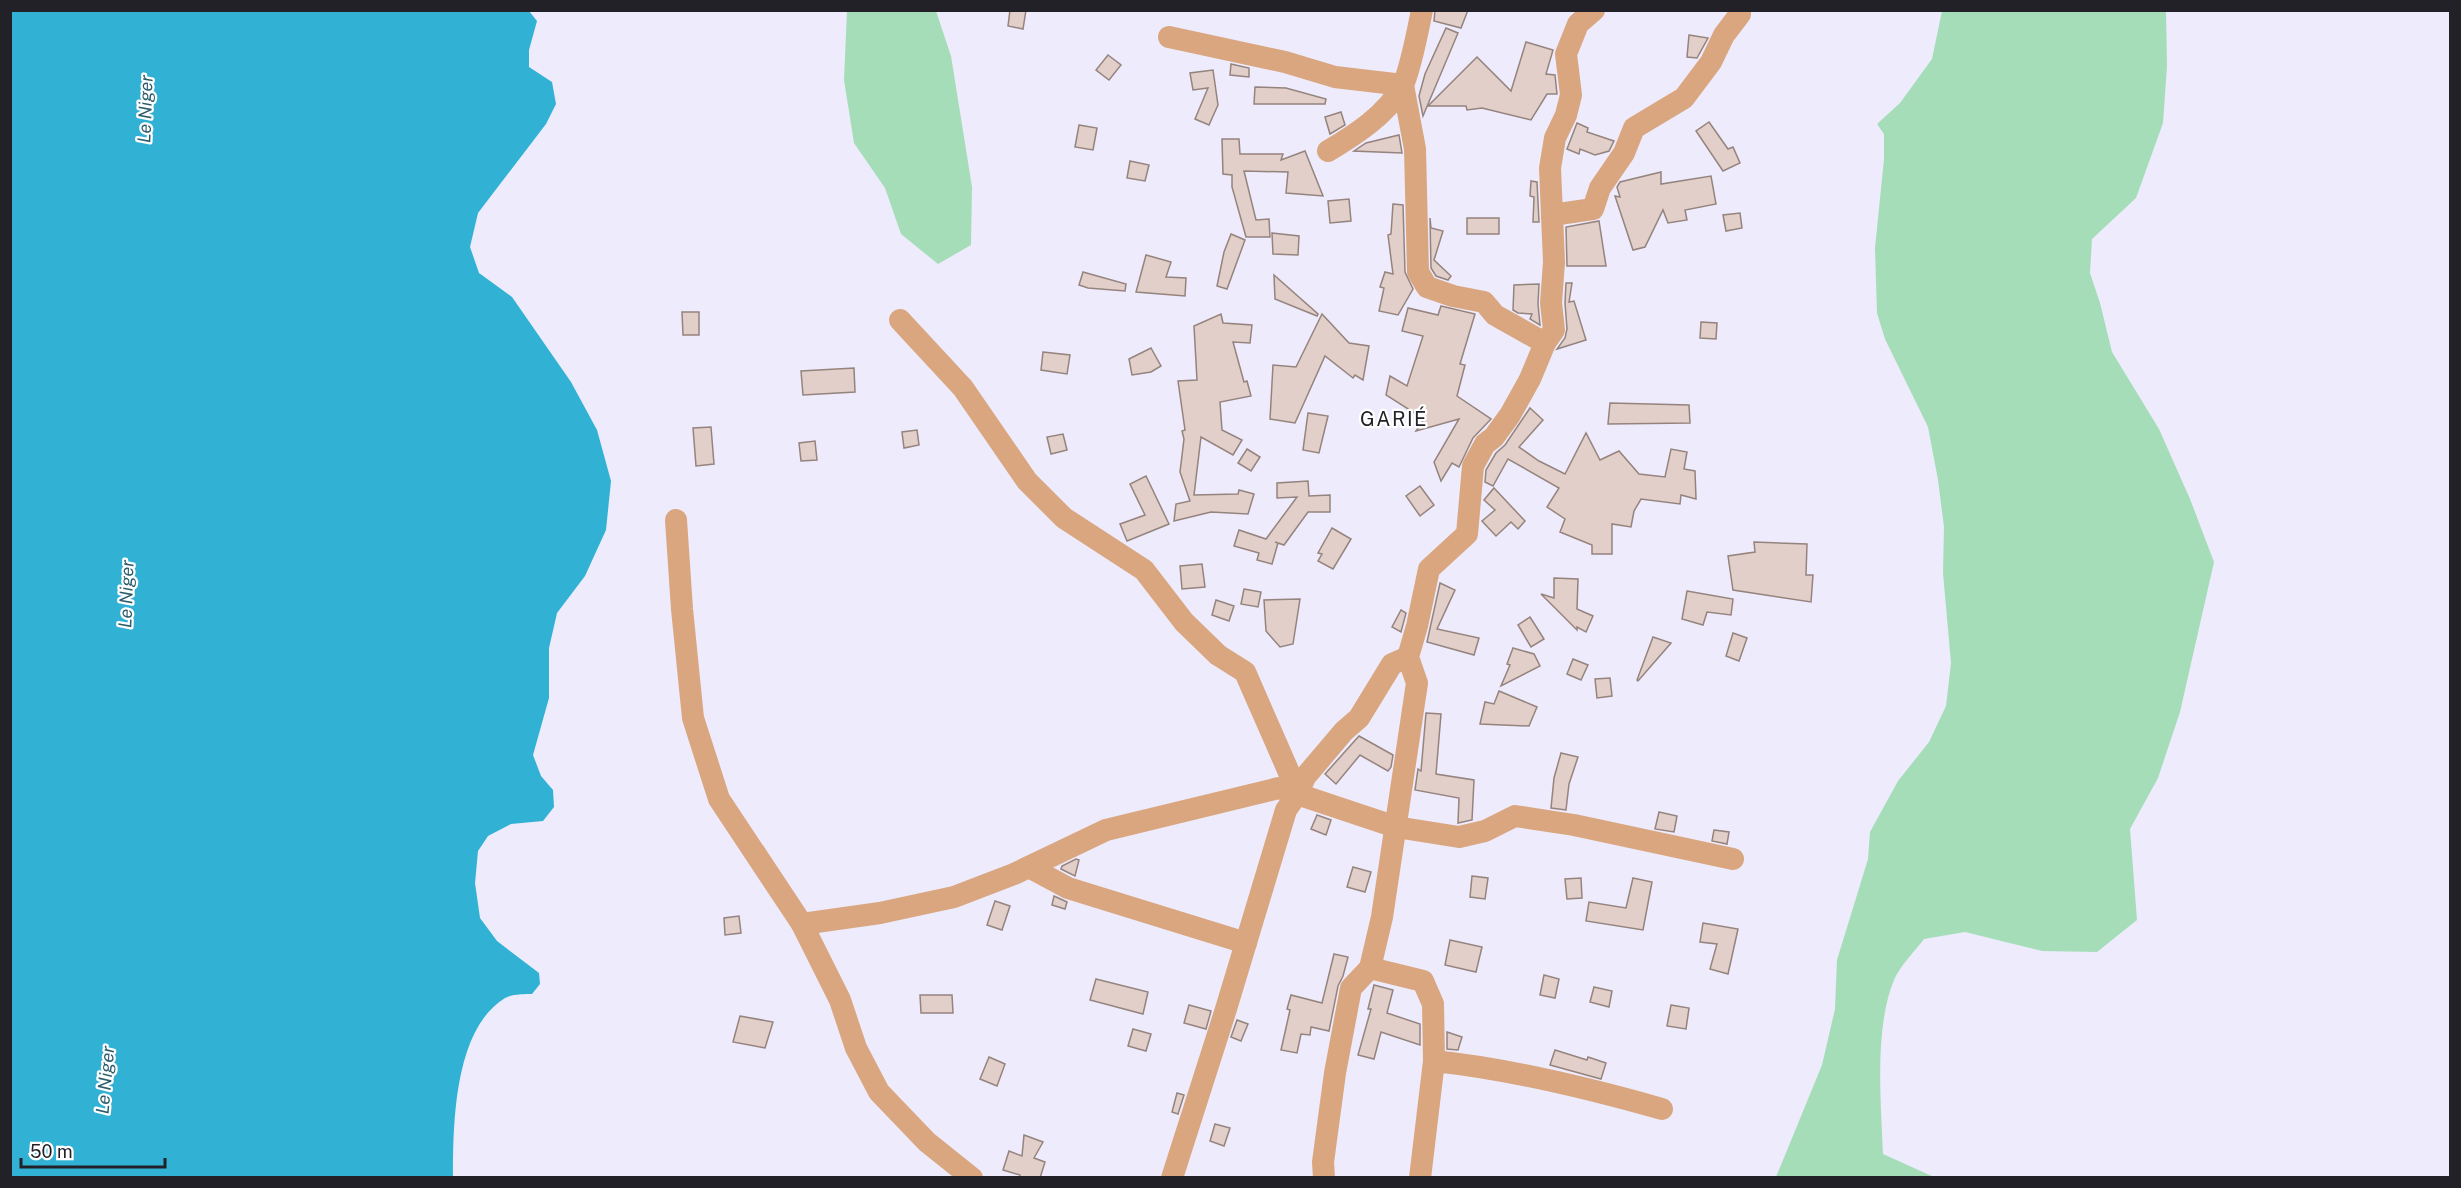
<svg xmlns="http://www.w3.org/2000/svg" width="2461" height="1188" font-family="'Public Sans',sans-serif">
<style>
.green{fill:#a5ddb9}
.water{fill:#31b1d4}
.building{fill:#e2cfc9;stroke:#95837e;stroke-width:1.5}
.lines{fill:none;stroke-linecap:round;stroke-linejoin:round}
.minor{stroke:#d9a67f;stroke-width:22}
.labels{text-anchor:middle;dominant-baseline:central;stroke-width:4.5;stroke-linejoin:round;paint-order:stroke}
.water-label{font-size:18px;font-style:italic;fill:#2c5d6d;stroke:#fff}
.quarter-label{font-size:20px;letter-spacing:1.5px;fill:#222127;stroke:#fff}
</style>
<rect width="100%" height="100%" fill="#edebfc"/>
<!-- green -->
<g class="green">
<path d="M847 11H936L951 56 972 187 971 245 938 264 901 234 885 188 854 143 844 80Z"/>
<path d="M1942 11H2166L2167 66 2163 123 2136 198 2092 239 2090 273 2100 303 2112 352 2159 429 2190 499 2214 562 2180 712 2158 778 2130 829 2137 920 2097 952 2042 951 1965 932 1924 939C1914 952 1900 966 1894 980 1874 1028 1881 1102 1883 1154L1934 1177H1776L1822 1065 1835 1009 1837 960 1868 859 1870 832 1898 781 1929 742 1946 706 1951 663 1943 573 1944 527 1938 480 1928 427 1885 339 1877 313 1875 248 1884 159V134L1877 124 1900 103 1932 59Z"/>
</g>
<!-- water -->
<path class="water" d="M529 11 537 21 529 50V67L552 82 556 104 546 124 478 213 470 247 479 273 512 297 571 382 597 430 611 481 606 530 585 576 557 613 549 648V698L533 755 541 776 553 790 554 807 543 821 511 824 488 836 478 851 475 883 480 918 497 941 539 973 540 984 532 994C525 994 512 994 505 998 454 1029 453 1124 453 1177H11V11Z"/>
<!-- building -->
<g class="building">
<path d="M1010 10H1026L1023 29 1008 26Z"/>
<path d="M1435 10H1468L1461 28 1434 21Z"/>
<path d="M1446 28 1458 33 1423 116 1419 96 1425 74Z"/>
<path d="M1689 35 1708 38 1697 58 1687 57Z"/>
<path d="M1526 42 1553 50 1546 74 1555 75 1557 94H1547L1531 120 1482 108 1467 110 1466 106H1428L1477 57 1511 91Z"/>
<path d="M1108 55 1121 65 1109 80 1096 70Z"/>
<path d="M1231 64 1249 68V77L1230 75Z"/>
<path d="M1213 70 1218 105 1209 125 1195 119 1208 88 1193 90 1190 73Z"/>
<path d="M1255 87 1286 88 1326 99 1325 104H1254Z"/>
<path d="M1341 112 1345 125 1330 134 1325 117Z"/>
<path d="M1709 122 1728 149 1733 147 1740 163 1723 171 1696 131Z"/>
<path d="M1577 123 1588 128 1587 132 1614 141 1609 151 1595 155 1580 149 1579 154 1567 149Z"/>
<path d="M1079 125 1097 128 1093 150 1075 147Z"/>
<path d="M1399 135 1402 153 1354 151 1366 143Z"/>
<path d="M1222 139H1239L1240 154H1283L1281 160 1305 151 1323 196 1286 193 1288 172 1244 171 1256 220 1269 219 1270 237H1246L1232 187V175L1223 174Z"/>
<path d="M1130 161 1149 165 1145 181 1127 178Z"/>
<path d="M1661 172V184L1711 176 1716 204 1685 210 1687 220 1668 223 1663 210 1645 247 1633 250 1615 196 1620 197 1617 187 1620 182Z"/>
<path d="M1531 181 1537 182 1539 222H1533L1534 197 1530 196Z"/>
<path d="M1349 199 1351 221 1330 223 1328 201Z"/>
<path d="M1393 204 1403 205 1405 272 1413 289 1398 315 1379 311 1384 288 1380 287 1385 272 1393 274 1388 235 1391 234Z"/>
<path d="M1740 213 1742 228 1726 231 1723 215Z"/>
<path d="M1430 218 1431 228 1443 231 1434 260 1451 276 1448 280 1436 276 1431 268Z"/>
<rect x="1467" y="218" width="32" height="16"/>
<path d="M1599 221 1606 266H1567L1566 227Z"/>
<path d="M1272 233 1299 236 1298 255 1273 254Z"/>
<path d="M1231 234 1245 240 1227 289 1217 286 1224 252Z"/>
<path d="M1146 255 1171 262 1166 277 1186 278 1185 296 1136 292Z"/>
<path d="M1083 272 1126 284 1125 291 1088 288 1079 285Z"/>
<path d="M1274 275 1318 314 1317 316 1275 299Z"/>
<path d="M1566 283H1572L1569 302 1574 301 1586 340 1557 349 1565 338 1567 329 1565 303Z"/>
<path d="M1539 284 1538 304 1540 325 1530 319 1532 314 1518 313 1513 310 1514 285Z"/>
<path d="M1441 306 1475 314 1460 364 1465 365 1457 396 1491 419 1473 438 1459 467 1452 463 1441 481 1434 462 1459 419 1416 431 1424 419 1386 395 1390 376 1407 386 1423 336 1402 331 1408 308 1438 315Z"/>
<path d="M682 312H699V335H683Z"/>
<path d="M1221 314 1223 323 1252 325 1250 343 1233 342 1244 382 1247 381 1251 396 1220 402 1222 430 1242 440 1233 455 1201 437 1194 495 1238 494 1239 490 1254 494 1248 514 1211 512 1174 521 1176 504 1190 501 1180 472 1184 439 1182 431 1185 430 1178 381 1197 380 1194 326Z"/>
<path d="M1322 314 1349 343 1369 346 1363 380 1355 375 1353 378 1325 356 1295 423 1270 419 1273 365 1296 367Z"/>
<path d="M1701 322 1717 323 1716 339 1700 338Z"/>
<path d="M1151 348 1161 366 1151 372 1132 375 1129 359Z"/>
<path d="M1043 352 1070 355 1067 374 1041 370Z"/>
<path d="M854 368 855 392 803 395 801 371Z"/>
<path d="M1610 403 1689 405 1690 423 1608 424Z"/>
<path d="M1530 408 1543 420 1519 447 1539 461 1565 474 1586 433 1600 460 1619 451 1639 474 1665 477 1671 449 1687 452 1684 469 1695 471 1696 499 1681 495 1680 504 1641 499 1634 511 1631 527 1612 524V554H1592V545L1560 532 1565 519 1547 507 1559 488 1508 459 1493 486 1485 482 1486 470 1496 453 1505 445Z"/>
<path d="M1308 413 1328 416 1319 453 1303 450Z"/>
<path d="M711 427 714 464 696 466 693 428Z"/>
<path d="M917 430 919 445 904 448 902 432Z"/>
<path d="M1063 434 1067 450 1051 454 1047 437Z"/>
<path d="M815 441 817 460 801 461 799 443Z"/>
<path d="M1247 449 1260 457 1251 471 1238 463Z"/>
<path d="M1146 476 1169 524 1127 541 1120 524 1145 515 1130 484Z"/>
<path d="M1308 481 1309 496 1330 495V512H1308L1284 545 1275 542 1278 543 1272 564 1257 560 1259 553 1234 546 1239 530 1266 539 1297 497 1277 498V483Z"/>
<path d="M1420 486 1434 505 1420 516 1406 496Z"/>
<path d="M1494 488 1525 521 1518 529 1511 522 1496 536 1482 521 1495 510 1484 500Z"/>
<path d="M1332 528 1351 539 1333 569 1318 561 1322 554 1318 553Z"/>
<path d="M1754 542 1807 544 1806 575H1813L1811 602 1733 590 1728 556 1755 552Z"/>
<path d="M1202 564 1205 587 1182 589 1180 566Z"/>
<path d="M1554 578 1578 579 1577 609 1593 616 1586 632 1577 627V630L1541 594 1554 598Z"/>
<path d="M1440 583 1455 590 1437 629 1479 638 1474 655 1427 642Z"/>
<path d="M1244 589 1261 592 1258 607 1241 604Z"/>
<path d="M1687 591 1733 599 1731 615 1707 612 1703 625 1682 619Z"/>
<path d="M1300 599 1293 644 1280 647 1266 631 1264 600Z"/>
<path d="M1216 600 1234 606 1229 621 1212 615Z"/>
<path d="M1401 610 1406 613 1401 632 1392 627Z"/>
<path d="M1530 617 1544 639 1531 647 1518 625Z"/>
<path d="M1733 633 1747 638 1739 661 1726 656Z"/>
<path d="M1653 637 1671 643 1638 681 1637 680Z"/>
<path d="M1513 648 1534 654 1540 666 1501 686 1510 665 1507 664Z"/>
<path d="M1573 659 1588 665 1581 680 1567 674Z"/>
<path d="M1610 678 1612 696 1597 698 1595 679Z"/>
<path d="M1499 691 1537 707 1529 726 1480 724 1485 702 1494 704Z"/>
<path d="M1426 713 1441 714 1436 774 1474 780 1472 820 1458 823 1459 798 1415 790 1418 769 1421 771Z"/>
<path d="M1359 736 1393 755 1391 767 1388 771 1360 755 1336 784 1325 774Z"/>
<path d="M1561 753 1578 757 1569 784 1566 810 1551 808 1554 778Z"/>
<path d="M1659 812 1677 816 1674 832 1655 829Z"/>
<path d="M1317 815 1331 820 1326 835 1311 829Z"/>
<path d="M1714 830 1729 832 1727 844 1712 841Z"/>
<path d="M1076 859 1079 860 1075 876 1061 869 1062 866Z"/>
<path d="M1353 867 1371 872 1365 892 1347 887Z"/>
<path d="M1472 876 1488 878 1485 899 1470 897Z"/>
<path d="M1581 878 1582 898 1567 899 1565 879Z"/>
<path d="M1633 878 1652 882 1643 930 1586 921 1589 902 1626 908Z"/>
<path d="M1054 896 1067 902 1065 909 1052 905Z"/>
<path d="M995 901 1010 906 1002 930 987 925Z"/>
<path d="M739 916 741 933 725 935 724 918Z"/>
<path d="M1703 923 1738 929 1728 974 1710 969 1717 944 1700 942Z"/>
<path d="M1450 940 1482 947 1476 972 1445 965Z"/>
<path d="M1334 954 1348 957 1343 976 1338 986 1329 1031 1311 1027 1310 1035 1301 1034 1297 1053 1281 1050 1290 1010 1287 1009 1291 995 1322 1003Z"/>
<path d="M1544 975 1559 979 1555 998 1540 995Z"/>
<path d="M1096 979 1148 992 1143 1014 1090 1000Z"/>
<path d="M1374 985 1393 990 1387 1013 1420 1024V1045L1381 1032 1374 1059 1358 1055 1371 1009H1368Z"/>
<path d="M1594 987 1612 991 1609 1007 1590 1002Z"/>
<path d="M920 995H952L953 1013H921Z"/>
<path d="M1189 1005 1211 1011 1206 1029 1184 1023Z"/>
<path d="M1671 1005 1689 1008 1686 1029 1667 1026Z"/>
<path d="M740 1016 773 1022 765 1048 733 1042Z"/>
<path d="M1237 1020 1248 1024 1241 1041 1231 1037Z"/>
<path d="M1133 1029 1151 1034 1146 1051 1128 1046Z"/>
<path d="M1447 1032 1462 1037 1458 1050 1447 1049Z"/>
<path d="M1555 1050 1587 1060 1588 1057 1606 1063 1601 1079 1550 1065Z"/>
<path d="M989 1057 1005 1064 997 1086 980 1079Z"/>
<path d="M1177 1093 1184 1095 1178 1114 1172 1112Z"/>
<path d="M1215 1124 1230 1128 1224 1146 1210 1141Z"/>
<path d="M1024 1135 1043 1142 1034 1158 1045 1162 1040 1178H1020V1175L1003 1170 1009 1151 1022 1156Z"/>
</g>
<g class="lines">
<!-- minor -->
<g class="minor">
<path d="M1169 37 1285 62 1335 77 1403 85 1415 149 1418 272 1427 287 1453 296 1484 302 1495 315 1545 343"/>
<path d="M1328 151C1355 135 1386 115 1402 87 1410 72 1418 30 1422 10"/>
<path d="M1552 215 1593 209 1600 188 1624 153 1634 128 1684 98 1711 62 1724 35 1740 14V10"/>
<path d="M900 320 963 388 1027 481 1064 518 1144 570 1184 622 1218 655 1245 672 1298 793"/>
<path d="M676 520 682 609 693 718 719 799 802 924 840 1000 856 1048 879 1092 927 1142 972 1178"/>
<path d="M1029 867 1068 888 1246 943"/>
<path d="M802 924 880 913 954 897 1014 874 1106 830 1279 788 1396 827 1459 837 1485 831 1515 816 1574 825 1733 859"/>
<path d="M1370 968 1423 981 1433 1004 1434 1061 1420 1178"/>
<path d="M1434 1061C1511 1069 1588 1088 1662 1109"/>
<path d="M1172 1178 1226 1009 1286 810 1298 793 1305 777 1344 731 1359 718 1392 664 1408 657"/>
<path d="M1324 1178 1323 1162 1335 1073 1351 988 1370 968 1382 917 1417 683 1408 657 1417 626 1429 569 1467 534 1473 466 1485 444 1494 437 1510 415 1530 379 1545 343 1554 330 1551 303 1554 262 1550 168 1555 138 1566 115 1571 95 1566 54 1578 24 1594 10"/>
</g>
</g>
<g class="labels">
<!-- water labels -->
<g class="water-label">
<text transform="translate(145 109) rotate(-88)">Le Niger</text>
<text transform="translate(126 594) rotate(-88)">Le Niger</text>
<text transform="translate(105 1080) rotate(-85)">Le Niger</text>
</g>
<!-- quarter labels -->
<g class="quarter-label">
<text x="1394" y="419">GARIÉ</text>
</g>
</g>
<!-- border -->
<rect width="2461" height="1188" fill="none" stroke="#222127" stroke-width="24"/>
<!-- scale -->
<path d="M21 1158v9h144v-9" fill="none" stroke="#222127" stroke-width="3"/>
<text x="30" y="1158" font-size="18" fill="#222127" stroke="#ffffff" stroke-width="4.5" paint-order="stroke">50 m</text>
</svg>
